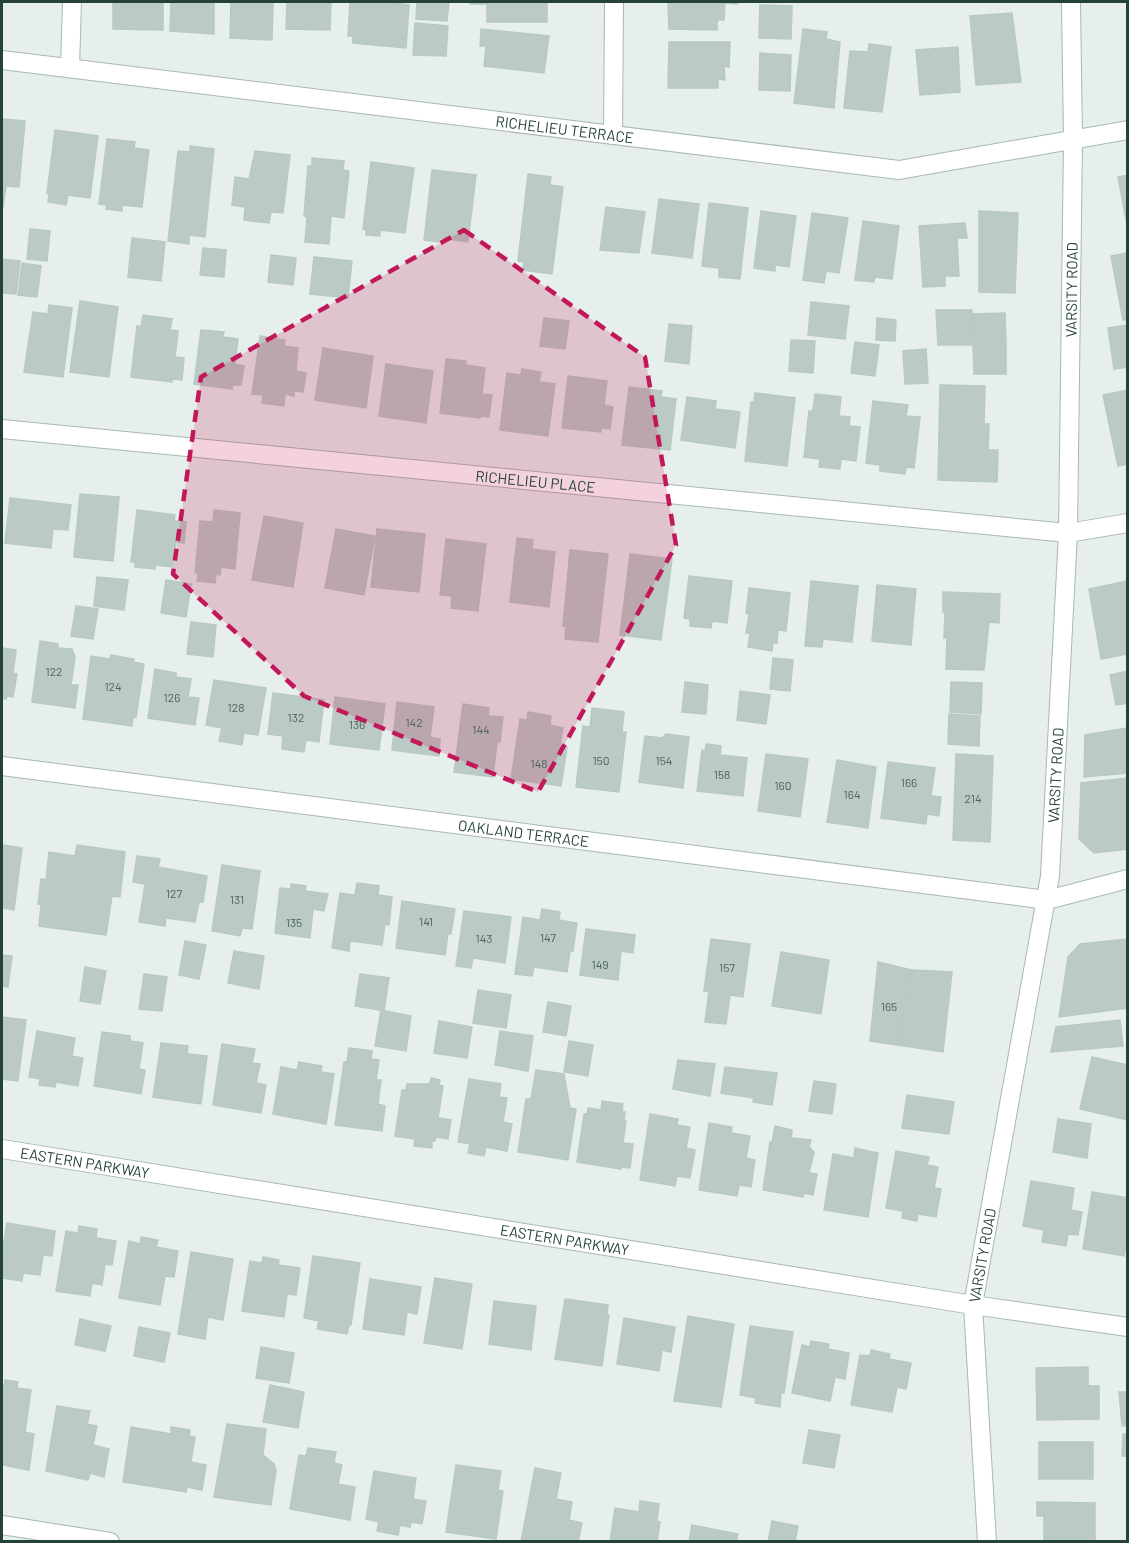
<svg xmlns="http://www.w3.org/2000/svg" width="1129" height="1543" font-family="Barlow,sans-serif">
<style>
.building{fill:#bbcac4;stroke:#b8c9c2;stroke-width:1.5}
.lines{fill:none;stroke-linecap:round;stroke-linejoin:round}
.minor-casing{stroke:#a8b8b2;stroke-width:20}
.minor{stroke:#fff;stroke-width:18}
.marked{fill:#c2185b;fill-opacity:0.2;stroke:#c2185b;stroke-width:4.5;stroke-dasharray:12 8;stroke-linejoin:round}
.labels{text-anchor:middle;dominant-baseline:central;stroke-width:5;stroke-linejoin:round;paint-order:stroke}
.number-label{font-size:12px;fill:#4a645c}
.street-label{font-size:15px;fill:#24423a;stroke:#f7fbf9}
</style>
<rect width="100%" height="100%" fill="#e6efeb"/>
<!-- building -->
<g class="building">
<path d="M113 2H163V30L113 29Z"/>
<path d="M171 2H214V34L170 31Z"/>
<path d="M231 2H273L272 40 230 38Z"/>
<path d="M287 2H331L330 30 286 29Z"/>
<path d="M350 2H397L396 3 409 5 406 48 353 43V36H348Z"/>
<path d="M417 2H449L447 21 416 19Z"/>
<path d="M470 2H547V22H487V4H470Z"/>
<path d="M668 2H737V4L725 3 724 20H717V30L669 29Z"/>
<path d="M760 5 792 6 791 39 759 38Z"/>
<path d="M1012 13 1021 82 976 85 970 16Z"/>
<path d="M415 23 448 26 446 56 413 55Z"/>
<path d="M481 29 549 36 544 73 484 66 486 46H480Z"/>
<path d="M803 29 827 32 826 39 840 42 834 108 794 103Z"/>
<path d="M669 42H730L729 67 724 66 725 80 718 79V88H668Z"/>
<path d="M869 44 891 47 882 112 844 108 850 51 868 52Z"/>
<path d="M958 47 960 92 920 95 916 50Z"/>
<path d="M760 53 791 55 790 91 759 90Z"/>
<path d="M2 119 25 121 19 187 6 186 3 208H2Z"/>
<path d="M55 130 98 136 90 198 68 195 66 205 48 202 49 194 47 193Z"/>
<path d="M107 139 135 142 134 148 149 150 142 207 122 205V211L106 209 107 205 99 204Z"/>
<path d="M190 146 214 149 205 237 189 235V244L168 241 178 151 190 152Z"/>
<path d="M255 151 290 155 283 213 271 212 269 223 244 220 245 207 232 205 235 177 249 179Z"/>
<path d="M312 158 344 161 343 170 349 171 344 218 331 216 329 244 305 242 307 217 304 216 308 166H312Z"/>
<path d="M371 162 414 168 405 233 380 230V236L366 235V230L363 229Z"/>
<path d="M432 170 476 175 468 242 440 238 439 242 424 240Z"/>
<path d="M528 174 551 177 550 185 563 187 552 274 523 270 524 262 518 261Z"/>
<path d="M1128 175V230L1118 177Z"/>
<path d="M659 199 699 204 692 258 652 253Z"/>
<path d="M709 203 748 208 740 279 719 277V268L702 266Z"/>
<path d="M606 207 645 212 639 253 600 250Z"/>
<path d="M761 211 796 216 789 267 775 265V271L754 268Z"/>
<path d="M979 211 1018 213 1015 293 979 292Z"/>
<path d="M812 213 848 218 839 273 826 271 824 283 803 280Z"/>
<path d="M863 221 899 226 892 279 875 277 874 282 855 280Z"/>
<path d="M965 223 967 238H957L959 276H945V286L923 287 919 226Z"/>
<path d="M30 229 50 231 47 261 27 259Z"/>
<path d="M132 238 165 242 161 281 128 277Z"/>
<path d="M203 248 226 250 224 277 200 275Z"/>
<path d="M1128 253V320H1123L1111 256Z"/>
<path d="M271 255 296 258 293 285 268 282Z"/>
<path d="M314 257 352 261 348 298 310 294Z"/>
<path d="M2 259 20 261 16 294 2 293Z"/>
<path d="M22 263 41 266 37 297 18 295Z"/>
<path d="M80 301 118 307 109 377 70 372Z"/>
<path d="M811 302 849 306 845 339 808 335Z"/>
<path d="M49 305 72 308 63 377 24 372 33 312 48 314Z"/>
<path d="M936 310H972L973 345H938Z"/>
<path d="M1005 313 1006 344 973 345V314Z"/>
<path d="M143 315 172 319 170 330 178 331 175 357 184 358 182 380 172 379V382L131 377 137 326 141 327Z"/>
<path d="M544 318 569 321 565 349 540 346Z"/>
<path d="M877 318 896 320 895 341 876 340Z"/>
<path d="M669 324 692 326 689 364 665 361Z"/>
<path d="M1128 325V367L1114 369 1108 328Z"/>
<path d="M201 330 224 332 223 337 238 339 235 364 244 366 241 385H233L232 389 194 384Z"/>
<path d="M260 336 285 340 284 346 298 348 296 371 306 373 303 392 294 391V396L285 394 284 406 262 403 263 395 252 394Z"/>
<path d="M791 340 815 341 813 373 789 371Z"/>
<path d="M855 342 879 345 875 376 851 373Z"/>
<path d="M1006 344V374H974L973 345Z"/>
<path d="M323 348 373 356 366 408 315 400Z"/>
<path d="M926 349 928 383 905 384 903 351Z"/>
<path d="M446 359 466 361V365L485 368 482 394 492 395 489 417 481 416 480 418 440 413Z"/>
<path d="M386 364 433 371 426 423 379 416Z"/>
<path d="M522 369 541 372 539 382 555 384 548 436 500 430 507 373 521 375Z"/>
<path d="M568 376 607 381 604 405 613 407 610 429 601 428V432L562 428Z"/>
<path d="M940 385 985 386 984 424H989L988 450H998L997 482 938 480Z"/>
<path d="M629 387 662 391 661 397 676 399 670 450 622 445Z"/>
<path d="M1128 390V464L1118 466 1103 395Z"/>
<path d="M755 393 795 398 787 466 745 461 751 402H754Z"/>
<path d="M815 394 841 397 839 416 850 417 849 426 860 427 856 461 841 459 840 469 819 467 820 459 804 457 809 411H813Z"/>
<path d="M687 397 716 401 715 409 740 412 735 448 681 440Z"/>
<path d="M873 401 908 405 906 416 920 417 914 468 906 467 905 474 880 471V465L866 463Z"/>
<path d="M80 494 119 497 113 561 74 557Z"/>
<path d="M10 498 71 505 68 530 53 529 51 548 5 543Z"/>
<path d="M137 510 175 515 174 521 186 522 184 543 176 542 173 567 155 565V569L135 567V562H131Z"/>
<path d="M214 510 240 513 235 569 221 567 220 575 216 574 215 583 197 581 198 573H195L200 521 213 522Z"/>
<path d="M264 516 303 523 293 587 252 580Z"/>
<path d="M336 529 375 536 364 595 325 588Z"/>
<path d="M377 529 425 534 419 592 371 587Z"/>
<path d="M517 538 533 540 532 549 555 552 549 607 510 602Z"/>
<path d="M446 539 486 544 478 611 451 608 452 596 440 595Z"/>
<path d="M570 550 608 554 598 642 565 639 566 627 563 626Z"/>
<path d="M630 554 672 559 661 640 620 635Z"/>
<path d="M689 576 732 581 727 623 712 621 711 628 690 626V619L684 618Z"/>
<path d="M97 577 128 580 124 610 94 606Z"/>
<path d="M166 580 191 584 186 617 161 613Z"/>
<path d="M811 581 858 586 852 642 823 639 822 647 805 646Z"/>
<path d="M1128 581V654L1101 659 1089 589Z"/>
<path d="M877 585 916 589 911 645 872 641Z"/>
<path d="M749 588 790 593 786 631 778 630 777 643H773L772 651 748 647 750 633H746L749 614 746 613Z"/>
<path d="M943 592 1000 594 999 623 989 622 984 670 946 669 947 637 944 638 945 612H943Z"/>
<path d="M76 606 98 609 93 639 71 636Z"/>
<path d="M191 622 216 625 213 657 187 654Z"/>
<path d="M40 641 58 644V648L72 649 75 657 71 685H78L75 708 32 702Z"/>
<path d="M2 648 16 650 13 673 17 674 13 697 7 696 6 699 2 698Z"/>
<path d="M111 655 134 659 133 662 144 664 136 717H133L132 726 83 719 91 656 110 659Z"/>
<path d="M773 658 793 660 790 691 770 689Z"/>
<path d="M155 669 176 673V677L191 679 188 697 199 698 195 725 148 718Z"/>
<path d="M1128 671V703L1116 705 1110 675Z"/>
<path d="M214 680 266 688 258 735 244 733 242 745 219 741 222 728 206 725Z"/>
<path d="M685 682 708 685 706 714 682 712Z"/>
<path d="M951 682 982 683 981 714 950 712Z"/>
<path d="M740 691 770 695 766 724 737 720Z"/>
<path d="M273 693 324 700 319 742 306 740 304 752 282 749 283 736 268 734Z"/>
<path d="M335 697 385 704 379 750 330 744Z"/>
<path d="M397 702 434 707 430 737 440 739 439 756 392 750Z"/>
<path d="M463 704 489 708 488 716 503 717 500 742H497L493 777 454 772Z"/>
<path d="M592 708 624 712 622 732H626L619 792 576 787 583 726 590 727Z"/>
<path d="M528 712 551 716 550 725 563 728 560 746 567 747 561 786 511 779 520 719 527 720Z"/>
<path d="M949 714 980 716 979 746 948 744Z"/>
<path d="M1128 728V773L1084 777 1085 735Z"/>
<path d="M666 734 689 737 683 788 639 782 645 736 662 738Z"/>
<path d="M706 744 721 746 720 755 747 758 743 796 697 791 702 750 705 751Z"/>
<path d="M766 754 808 759 800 817 758 811Z"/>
<path d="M956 754 993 756 990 842 953 840Z"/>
<path d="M837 760 876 767 868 828 827 822Z"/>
<path d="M888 762 935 768 931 796 941 797 939 816 927 814 926 824 881 818Z"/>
<path d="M1128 778V849L1094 853 1079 839 1081 783Z"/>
<path d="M2 845 22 848 14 910 2 908Z"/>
<path d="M77 845 125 852 120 897 112 896 106 935 39 926 41 904H38L41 879 46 880 49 852 75 856Z"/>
<path d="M137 856 160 859 158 867 207 876 203 902H199L195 922 166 918 165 926 139 922 145 884 133 882Z"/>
<path d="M222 865 260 871 252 929 242 928 240 936 212 931Z"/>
<path d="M357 883 379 886 378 895 392 897 389 925 385 924 382 945 350 941 349 951 332 948 340 893 355 895Z"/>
<path d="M291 884 306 886 305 891 328 894 324 911 313 909 310 938 275 933 280 888 291 889Z"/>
<path d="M402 901 455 909 451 934H448L445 955 396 948Z"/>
<path d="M542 909 560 912 559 920 577 923 573 951H570L567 972 534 967 532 976 515 974 523 917 540 920Z"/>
<path d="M464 911 511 917 505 963 473 958 471 968 456 966Z"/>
<path d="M586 929 635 935 633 953 621 951 618 980 580 975Z"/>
<path d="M711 939 750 944 743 997 730 995 726 1024 705 1022 709 991H704Z"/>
<path d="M1128 939V1008L1059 1017 1068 957 1080 944Z"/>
<path d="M185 941 206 945 199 979 179 975Z"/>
<path d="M234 951 264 956 259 989 228 983Z"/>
<path d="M781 952 829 960 821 1014 772 1006Z"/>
<path d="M2 955 12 956 8 987 2 986Z"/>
<path d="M878 962 912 970 897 1045 870 1041Z"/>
<path d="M85 967 106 971 100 1004 80 1001Z"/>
<path d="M912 970 952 972 943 1052 897 1045Z"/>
<path d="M144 974 167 977 162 1011 139 1009Z"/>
<path d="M360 974 389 978 384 1011 355 1006Z"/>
<path d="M478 990 511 995 506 1028 473 1023Z"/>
<path d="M548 1002 571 1006 566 1036 543 1032Z"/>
<path d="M381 1010 411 1016 406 1051 375 1046Z"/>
<path d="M2 1017 26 1020 18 1081 2 1079Z"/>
<path d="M1120 1020 1123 1046 1051 1052 1056 1027Z"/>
<path d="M439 1021 472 1027 467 1058 434 1053Z"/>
<path d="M37 1031 75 1038 72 1056 83 1058 78 1086 56 1082 55 1087 39 1085 40 1079 29 1077Z"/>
<path d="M500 1031 533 1036 528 1071 495 1065Z"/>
<path d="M102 1032 130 1036V1041L143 1043 139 1069 145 1070 141 1094 94 1086Z"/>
<path d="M569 1041 593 1045 588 1076 564 1072Z"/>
<path d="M161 1043 188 1046 187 1054 207 1056 201 1104 153 1097Z"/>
<path d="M222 1044 255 1049 252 1063 260 1064 256 1083 266 1085 261 1113 213 1105Z"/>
<path d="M349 1048 372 1051 371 1059 379 1060 376 1080H381L378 1104 385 1106 382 1131 335 1125 344 1062H347Z"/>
<path d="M1092 1057 1128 1065V1120L1080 1109Z"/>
<path d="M678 1060 715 1064 710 1096 673 1089Z"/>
<path d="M299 1062 322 1066 321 1072 334 1074 326 1124 273 1114 281 1067 297 1070Z"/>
<path d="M725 1067 777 1073 772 1105 753 1102 754 1098 721 1093Z"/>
<path d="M536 1070 564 1074 570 1108 576 1109 568 1160 518 1152 526 1099H531Z"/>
<path d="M431 1078 440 1080 439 1085 443 1086 438 1118 451 1120 448 1139 436 1137 435 1141H432V1148L414 1146 415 1139 395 1136 402 1090H406L407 1084H430Z"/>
<path d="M469 1079 501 1084 499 1097 507 1098 503 1122 512 1124 507 1151 486 1147 484 1156 468 1153 470 1144 458 1142Z"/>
<path d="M814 1081 836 1084 832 1114 809 1111Z"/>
<path d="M907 1095 954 1102 949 1134 902 1128Z"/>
<path d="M602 1101 623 1104 622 1112H625L624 1121H626L623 1143 633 1144 630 1168 621 1167V1169L577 1162 584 1114H587L588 1108 601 1110Z"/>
<path d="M650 1114 678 1119 677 1125 690 1127 686 1148 695 1150 690 1178 677 1176 675 1186 640 1180Z"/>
<path d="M1058 1119 1091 1124 1087 1158 1053 1152Z"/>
<path d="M709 1123 732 1127 731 1133 750 1136 746 1158 755 1160 751 1187 739 1185 737 1196 699 1190Z"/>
<path d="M775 1126 792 1130 791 1138 811 1140 809 1147 814 1152 809 1173 817 1174 813 1195 804 1193 803 1197 763 1190 770 1142 772 1143Z"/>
<path d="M855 1148 878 1153 868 1217 824 1210 833 1154 854 1158Z"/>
<path d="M896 1151 929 1157 927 1165 938 1167 934 1188 941 1189 936 1217 918 1214 917 1221 902 1218 903 1211 886 1208Z"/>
<path d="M1031 1181 1074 1188 1071 1210 1082 1212 1078 1235 1068 1234 1066 1246 1042 1242 1044 1230 1023 1226Z"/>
<path d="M1092 1192 1128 1198V1234L1124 1256 1083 1249Z"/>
<path d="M7 1223 55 1231 52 1256 43 1255 40 1275 23 1273 22 1281 2 1278V1255Z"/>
<path d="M79 1226 97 1229 96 1238 116 1241 112 1265 105 1264 102 1285 92 1283 90 1296 56 1291 66 1231 78 1233Z"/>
<path d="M141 1237 158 1240 156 1247 178 1251 174 1277 165 1276 160 1305 119 1298 129 1241 140 1244Z"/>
<path d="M191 1252 233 1259 223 1320 208 1317 205 1339 178 1334Z"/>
<path d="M313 1256 360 1263 351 1325H349L347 1334 317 1329 319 1321 304 1318Z"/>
<path d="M263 1257 279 1260 278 1265 300 1268 296 1295 287 1294 284 1317 242 1311 250 1261 262 1263Z"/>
<path d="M435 1278 472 1284 462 1349 424 1343Z"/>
<path d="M370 1279 421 1287 417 1314 407 1312 404 1335 363 1329Z"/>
<path d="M565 1299 608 1305 607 1315H609L602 1366 555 1359Z"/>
<path d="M494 1301 536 1306 531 1350 489 1344Z"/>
<path d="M688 1316 734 1324 721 1407 674 1401Z"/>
<path d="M624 1318 675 1327 671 1352 662 1350 659 1371 617 1364Z"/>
<path d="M80 1319 111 1326 105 1351 75 1345Z"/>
<path d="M750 1326 793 1332 784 1393H781L780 1407 755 1403 756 1398 740 1395Z"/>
<path d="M139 1327 170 1333 164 1362 134 1356Z"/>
<path d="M811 1341 829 1344 828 1349 849 1353 845 1379 835 1377 830 1401 792 1393 802 1345 810 1347Z"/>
<path d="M261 1347 294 1353 289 1383 256 1378Z"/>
<path d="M871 1350 890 1354 889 1359 911 1363 906 1389 897 1387 892 1412 851 1405 860 1355 870 1356Z"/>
<path d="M1088 1367V1386H1099V1419L1037 1420 1036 1368Z"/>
<path d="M5 1380 18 1382 17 1388 31 1390 25 1432 34 1434 29 1470 2 1465V1385L4 1386Z"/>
<path d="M270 1385 304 1392 298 1428 263 1422Z"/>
<path d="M1119 1392H1128V1425L1122 1426Z"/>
<path d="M57 1406 90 1411 87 1424 97 1426 93 1445 109 1449 104 1477 90 1473 88 1480 46 1471Z"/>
<path d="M227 1424 266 1429 263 1455 274 1464 276 1470 271 1505 214 1497Z"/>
<path d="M131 1427 171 1434V1427L190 1430 189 1436 195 1437 191 1462 206 1465 202 1490 187 1487 186 1492 123 1482Z"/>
<path d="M809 1430 840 1435 834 1468 803 1463Z"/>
<path d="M1123 1434H1128V1456H1122Z"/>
<rect x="1039" y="1442" width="54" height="37"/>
<path d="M308 1448 336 1452 334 1463 342 1465 338 1484 355 1487 350 1520 290 1509 299 1455 306 1456Z"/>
<path d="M456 1465 501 1471 498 1490 503 1491 496 1539 446 1532Z"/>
<path d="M535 1468 561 1473 556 1499 572 1502 569 1520 582 1523 578 1542H521Z"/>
<path d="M374 1471 416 1478 413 1499 426 1501 422 1524 411 1522 410 1527 400 1525 398 1535 377 1531 379 1522 366 1519Z"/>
<path d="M640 1501 659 1504 657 1521 660 1522 657 1542H610L615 1508 639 1512Z"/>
<path d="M1037 1502 1095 1503V1542H1044V1516H1037Z"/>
<path d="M772 1521 798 1526 795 1542H768Z"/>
<path d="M692 1525 738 1534 736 1542H689Z"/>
</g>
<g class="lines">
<!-- minor casing -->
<g class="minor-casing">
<g id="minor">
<path id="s1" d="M2 60 899 170 1128 130"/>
<path d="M70 68 72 2"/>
<path d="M613 135 614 2"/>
<path id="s2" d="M2 429 1068 533 1128 523"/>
<path id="s3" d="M2 766 1047 900 1128 879"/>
<path id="s4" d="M2 1149 973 1305 1128 1327"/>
<path d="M2 1525 110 1542"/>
<path id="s5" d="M987 1542 973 1305 1050 876 1068 533 1073 140 1071 2"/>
</g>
</g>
<!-- minor -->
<use href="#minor" class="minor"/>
</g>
<!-- marked area -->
<path class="marked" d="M464 230 645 357 676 545 538 792 304 696 173 574 201 377Z"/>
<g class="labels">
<!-- number labels -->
<g class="number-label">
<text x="54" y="671">122</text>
<text x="113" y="686">124</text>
<text x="172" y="697">126</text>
<text x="236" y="707">128</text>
<text x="296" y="717">132</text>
<text x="414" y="722">142</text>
<text x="357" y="724">136</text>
<text x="481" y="729">144</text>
<text x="601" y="760">150</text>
<text x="664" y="760">154</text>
<text x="539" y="763">148</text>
<text x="722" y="774">158</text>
<text x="909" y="782">166</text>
<text x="783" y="785">160</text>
<text x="852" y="794">164</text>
<text x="973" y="798">214</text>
<text x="174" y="893">127</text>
<text x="237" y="899">131</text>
<text x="426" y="921">141</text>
<text x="294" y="922">135</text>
<text x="548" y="937">147</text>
<text x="484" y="938">143</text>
<text x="600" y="964">149</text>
<text x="727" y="967">157</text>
<text x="889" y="1006">165</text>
</g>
<!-- street labels -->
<g class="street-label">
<text stroke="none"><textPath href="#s1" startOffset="567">RICHELIEU TERRACE</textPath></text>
<text stroke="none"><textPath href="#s5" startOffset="1260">VARSITY ROAD</textPath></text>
<text stroke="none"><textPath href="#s2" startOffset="536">RICHELIEU PLACE</textPath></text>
<text stroke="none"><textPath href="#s5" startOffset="774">VARSITY ROAD</textPath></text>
<text stroke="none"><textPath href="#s3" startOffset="526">OAKLAND TERRACE</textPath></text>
<text stroke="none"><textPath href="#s4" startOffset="84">EASTERN PARKWAY</textPath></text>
<text stroke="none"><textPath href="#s4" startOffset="570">EASTERN PARKWAY</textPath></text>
<text stroke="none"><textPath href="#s5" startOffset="288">VARSITY ROAD</textPath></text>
</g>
</g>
<!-- border -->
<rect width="1129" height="1543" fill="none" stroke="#24423a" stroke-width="6"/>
</svg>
